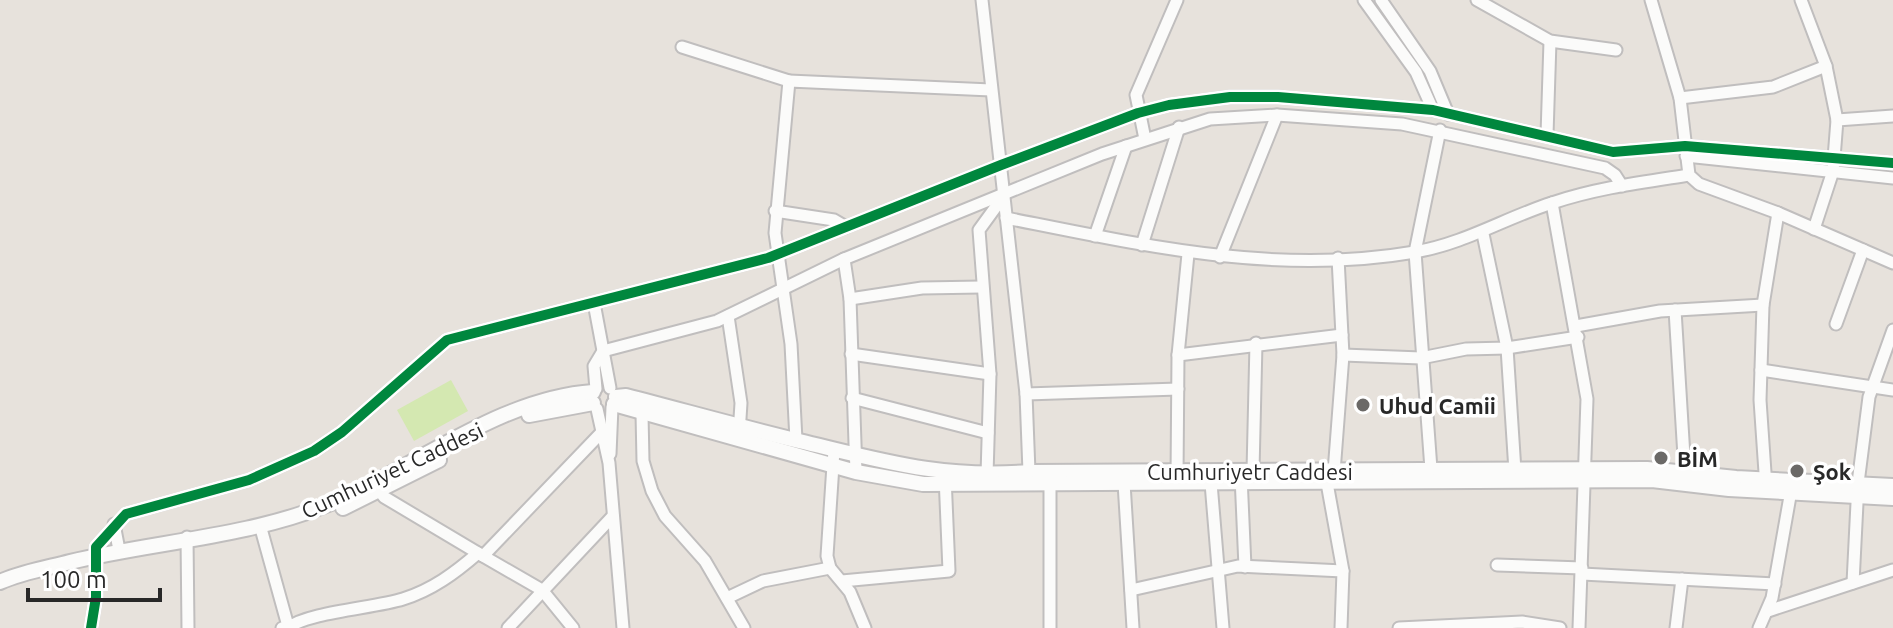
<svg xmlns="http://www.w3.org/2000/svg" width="1893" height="628" font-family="Ubuntu,sans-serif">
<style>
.pitch{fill:#d4e8b1}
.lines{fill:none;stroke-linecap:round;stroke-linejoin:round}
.minor-casing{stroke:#c0bebe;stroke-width:15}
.tertiary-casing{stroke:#c0bebe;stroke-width:18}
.secondary-casing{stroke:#c0bebe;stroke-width:18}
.minor{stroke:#fbfbfa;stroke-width:11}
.tertiary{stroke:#fbfbfa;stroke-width:14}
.secondary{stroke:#fbfbfa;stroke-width:14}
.cycleway-casing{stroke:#fff;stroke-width:15}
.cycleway{stroke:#00873e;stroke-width:10}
.poi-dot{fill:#6b6967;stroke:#fff;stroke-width:3}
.labels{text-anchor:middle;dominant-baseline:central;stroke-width:7;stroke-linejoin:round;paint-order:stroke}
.poi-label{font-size:22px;font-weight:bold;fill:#282828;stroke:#fff;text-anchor:start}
.street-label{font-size:22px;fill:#282828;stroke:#fff}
</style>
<rect width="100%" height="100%" fill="#e7e2dc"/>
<!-- pitch -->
<path class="pitch" d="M451 380 468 411 414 441 397 410Z"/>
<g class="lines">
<!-- minor casing -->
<g class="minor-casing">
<g id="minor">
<path d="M982 0 1026 394 1029 472"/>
<path d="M1364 0 1416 72 1433 110"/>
<path d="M1381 0 1430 71 1448 114"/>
<path d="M1477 0 1550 41 1616 50"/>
<path d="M1651 0 1680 98 1689 175 1699 184 1778 213 1893 263"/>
<path d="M1801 0 1826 66 1837 120"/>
<path d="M682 47 789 81"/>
<path d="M1680 98 1773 87 1826 66"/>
<path d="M1547 135 1550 41"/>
<path d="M1145 139 1136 95 1177 0"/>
<path d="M1686 156 1893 178"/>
<path d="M1552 203 1587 399 1579 628"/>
<path d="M775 211 834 220 846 227"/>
<path d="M1006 218C1142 245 1276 276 1415 252 1466 243 1505 218 1552 203 1596 188 1644 182 1689 175"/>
<path d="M1814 229 1833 171 1837 120 1893 116"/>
<path d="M1483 234 1507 348 1515 471"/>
<path d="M1095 236 1126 146"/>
<path d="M1142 245 1179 127"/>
<path d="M1220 257 1277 115"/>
<path d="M1338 258 1343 355 1334 472 1327 483 1343 571 1341 628"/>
<path d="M844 259 850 299 856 472"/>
<path d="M850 299 922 288 981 287"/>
<path d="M594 303 610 388"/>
<path d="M1675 310 1685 473"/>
<path d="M728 316 741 403 739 434"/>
<path d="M1836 324 1863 250"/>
<path d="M1576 326 1660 311 1763 305"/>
<path d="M851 354 990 374"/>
<path d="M1178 355 1342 335"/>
<path d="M1343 355 1421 358 1466 349 1507 348 1578 337"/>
<path d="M1761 370 1893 390"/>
<path d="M596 389 594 366 603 351 717 321 844 259 1102 154 1210 119 1277 115 1402 124 1605 168 1615 175 1622 186"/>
<path d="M1026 394 1178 389"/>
<path d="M852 398 988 433"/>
<path d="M597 409 609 463 623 628"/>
<path d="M642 414 643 461 652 491 665 516 705 561 744 628"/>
<path d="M796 440 791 344 775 233 789 81 991 90"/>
<path d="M834 450 827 556 830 568 850 592 865 628"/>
<path d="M610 454 612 407"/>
<path d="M1431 469 1415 252 1440 130"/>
<path d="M1253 471 1256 343"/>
<path d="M987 475 990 374 979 230 1003 197"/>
<path d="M1241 476 1245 567"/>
<path d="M1050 477V628"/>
<path d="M1177 477 1178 355 1188 254"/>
<path d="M1124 483 1133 628"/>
<path d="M1211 483 1223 628"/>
<path d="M374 484 384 497 483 556"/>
<path d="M1766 487 1760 400 1763 305 1778 213"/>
<path d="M114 524 119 550"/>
<path d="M260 525 288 626 282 628"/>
<path d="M187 537 188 628"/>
<path d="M1497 565 1582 568"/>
<path d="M1582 574 1775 584"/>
<path d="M842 581 949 571 945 476"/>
<path d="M1853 583 1858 483 1869 397 1893 330"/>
<path d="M1131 590 1238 566 1343 571"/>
<path d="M727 598 763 581 830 568"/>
<path d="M1768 611 1893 570"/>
<path d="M91 628 96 597V547L126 514 249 480 314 451 342 432 447 340 768 258 1001 165 1138 113 1169 105 1230 97H1278L1433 110 1613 152 1685 146 1893 163"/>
<path d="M288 628C308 612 375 608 403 599 432 590 455 573 478 553"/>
<path d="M508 628 613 516"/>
<path d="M573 628 542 590 483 556 601 433"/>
<path d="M1399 628 1522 622 1560 628"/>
<path d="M1676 628 1682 579"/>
<path d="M1759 628 1772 598 1792 485"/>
</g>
</g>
<!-- tertiary casing -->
<g class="tertiary-casing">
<g id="tertiary">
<path d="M529 415 593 403"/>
<path d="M343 508 439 460"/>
<path d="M0 582C22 572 47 568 70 562 153 542 247 537 326 505 414 470 496 399 593 392"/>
</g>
</g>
<!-- secondary casing -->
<g class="secondary-casing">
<g id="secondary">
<path d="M616 397 626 396C684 411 741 427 799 441 883 461 941 479 1029 472L1647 469 1736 478 1893 486"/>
<path d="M614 404 856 472 923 484 1652 480 1729 489 1893 498"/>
</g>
</g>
<!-- minor -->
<use href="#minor" class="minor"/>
<!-- tertiary -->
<use href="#tertiary" class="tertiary"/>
<!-- secondary -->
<use href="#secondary" class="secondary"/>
<!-- cycleway casing -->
<g class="cycleway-casing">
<path id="cycleway" d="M91 628 96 597V547L126 514 249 480 314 451 342 432 447 340 768 258 1001 165 1138 113 1169 105 1230 97H1278L1433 110 1613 152 1685 146 1893 163"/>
</g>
<!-- cycleway -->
<use href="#cycleway" class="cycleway"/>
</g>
<!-- markers -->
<g class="poi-dot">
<circle cx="1363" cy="405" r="8"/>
<circle cx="1661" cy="458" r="8"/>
<circle cx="1797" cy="471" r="8"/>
</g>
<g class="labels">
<!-- poi labels -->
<g class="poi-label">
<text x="1379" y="405">Uhud Camii</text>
<text x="1677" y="458">BİM</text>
<text x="1813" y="471">Şok</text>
</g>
<!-- street labels -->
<g class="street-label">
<text transform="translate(392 470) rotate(-25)">Cumhuriyet Caddesi</text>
<text x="1250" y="471">Cumhuriyetr Caddesi</text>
</g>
</g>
<!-- scale -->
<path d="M28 588v12h132v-12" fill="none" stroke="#282828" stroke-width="4"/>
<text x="40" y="588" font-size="24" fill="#282828" stroke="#ffffff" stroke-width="6" paint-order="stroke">100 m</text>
</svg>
